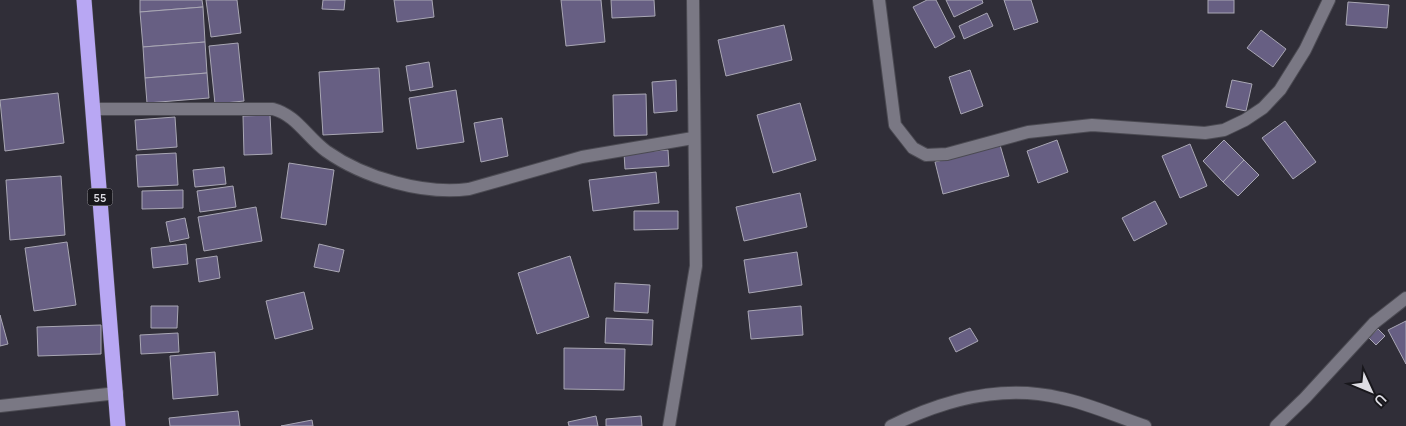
<svg xmlns="http://www.w3.org/2000/svg" width="1406" height="426" font-family="Manrope,sans-serif">
<style>
.building{fill:#675f83;stroke:#a9a7b4}
.lines{fill:none;stroke-linecap:round;stroke-linejoin:round}
.street-casing{stroke:#4b4a52;stroke-width:14}
.highway-casing{stroke:#4b4a52;stroke-width:16}
.street{stroke:#7a7884;stroke-width:12}
.highway{stroke:#b8a7f3;stroke-width:15}
.labels{text-anchor:middle;dominant-baseline:central;stroke-width:4.5;stroke-linejoin:round;paint-order:stroke}
.shield{fill:#18171c;stroke:#a3a2a8;stroke-width:1}
.shield-label{font-size:11px;font-weight:bold;fill:#dedde4}
</style>
<rect width="100%" height="100%" fill="#302e38"/>
<!-- building -->
<g class="building">
<path d="M140 0H202L203 7 140 12Z"/>
<path d="M206 0H237L241 33 211 37Z"/>
<path d="M323 0H345L344 10 322 9Z"/>
<path d="M394 0H432L434 17 397 22Z"/>
<path d="M561 0H601L605 42 566 46Z"/>
<path d="M611 0H654L655 16 612 18Z"/>
<path d="M927 0H936L955 37 935 48 913 7Z"/>
<path d="M946 0H982L983 3 954 17Z"/>
<path d="M1004 0H1031L1038 22 1014 30Z"/>
<rect x="1208" y="0" width="26" height="13"/>
<path d="M1348 2 1389 5 1387 28 1346 25Z"/>
<path d="M203 7 205 42 143 47 140 12Z"/>
<path d="M987 13 993 26 964 39 959 26Z"/>
<path d="M784 25 792 60 726 76 718 40Z"/>
<path d="M1261 30 1286 49 1273 67 1247 48Z"/>
<path d="M205 42 207 73 145 78 143 47Z"/>
<path d="M238 43 244 101 215 104 209 46Z"/>
<path d="M429 62 433 87 410 91 406 66Z"/>
<path d="M379 68 383 132 323 135 319 72Z"/>
<path d="M970 70 983 106 961 114 949 77Z"/>
<path d="M207 73 209 98 147 103 145 78Z"/>
<path d="M676 80 677 111 654 113 652 82Z"/>
<path d="M1232 80 1252 84 1246 111 1226 107Z"/>
<path d="M456 90 464 142 417 149 409 98Z"/>
<path d="M58 93 64 143 5 151 0 100Z"/>
<path d="M646 94 647 135 614 136 613 95Z"/>
<path d="M800 103 816 160 773 173 757 115Z"/>
<path d="M270 115 272 154 244 155 243 116Z"/>
<path d="M175 117 177 147 137 150 135 120Z"/>
<path d="M502 118 508 156 481 162 474 123Z"/>
<path d="M1285 121 1316 162 1293 179 1262 138Z"/>
<path d="M1057 140 1068 172 1038 183 1027 151Z"/>
<path d="M1224 140 1244 160 1223 182 1203 161Z"/>
<path d="M1190 144 1207 186 1180 198 1162 156Z"/>
<path d="M1000 145 1009 176 943 194 935 162Z"/>
<path d="M668 150 669 166 625 169 624 153Z"/>
<path d="M176 153 178 185 138 187 136 155Z"/>
<path d="M1244 160 1259 175 1238 196 1223 182Z"/>
<path d="M289 163 334 170 326 225 281 218Z"/>
<path d="M224 167 226 184 195 187 193 170Z"/>
<path d="M656 172 659 203 593 211 589 180Z"/>
<path d="M61 176 65 235 10 240 6 180Z"/>
<path d="M233 186 236 207 200 212 197 191Z"/>
<path d="M183 190V208L142 209V191Z"/>
<path d="M800 193 807 227 744 241 736 207Z"/>
<path d="M1155 201 1167 224 1134 241 1122 218Z"/>
<path d="M256 207 262 241 204 251 198 217Z"/>
<path d="M634 211H678V229L634 230Z"/>
<path d="M185 218 189 238 170 242 166 222Z"/>
<path d="M67 242 76 305 34 311 25 248Z"/>
<path d="M186 244 188 264 153 268 151 248Z"/>
<path d="M319 244 344 250 339 272 314 267Z"/>
<path d="M797 252 802 285 749 293 744 260Z"/>
<path d="M217 256 220 278 199 282 196 259Z"/>
<path d="M570 256 589 317 537 334 518 273Z"/>
<path d="M615 283 650 285 648 313 614 311Z"/>
<path d="M304 292 313 329 275 339 266 301Z"/>
<path d="M151 306H178L177 328H151Z"/>
<path d="M801 306 803 335 751 339 748 311Z"/>
<path d="M0 315 8 344 0 346Z"/>
<path d="M606 318 653 320 652 345 605 343Z"/>
<path d="M1406 321V364L1388 330Z"/>
<path d="M101 325V354L38 356 37 327Z"/>
<path d="M970 328 978 341 956 352 949 338Z"/>
<path d="M1378 329 1385 336 1376 345 1369 338Z"/>
<path d="M178 333 179 352 141 354 140 335Z"/>
<path d="M564 348 625 349 624 390 564 389Z"/>
<path d="M215 352 218 395 173 399 170 356Z"/>
<path d="M238 411 240 426H170L169 418Z"/>
<path d="M596 416 598 426H569L568 422Z"/>
<path d="M641 416 642 426H606V419Z"/>
<path d="M312 420 313 426H281Z"/>
</g>
<g class="lines">
<!-- street casing -->
<g class="street-casing">
<g id="street">
<path d="M879 0 895 125 913 148 926 155 947 154 1028 132 1092 125 1205 133 1224 130 1245 120 1263 108 1280 90 1305 50 1329 0"/>
<path d="M93 109H273C296 115 307 137 326 151 364 178 424 195 469 189L582 157 693 138"/>
<path d="M0 406 117 393"/>
<path d="M669 426 696 266 693 0"/>
<path d="M891 426C943 400 1003 384 1061 398 1090 404 1118 417 1145 426"/>
<path d="M1276 426 1305 398 1374 323 1406 298"/>
</g>
</g>
<!-- highway casing -->
<g class="highway-casing">
<path id="highway" d="M84 0 118 426"/>
</g>
<!-- street -->
<use href="#street" class="street"/>
<!-- highway -->
<use href="#highway" class="highway"/>
</g>
<g class="labels">
<!-- shield labels -->
<rect class="shield" x="87.5" y="188.5" width="25" height="17" rx="4"/>
<g class="shield-label">
<text x="100" y="197">55</text>
</g>
</g>
<!-- north arrow -->
<g transform="translate(1371 391) rotate(134)" stroke="#18171c" stroke-width="4" paint-order="stroke">
<path d="M0-4L9 19L0 12L-9 19Z" fill="#dedde4"/>
<text y="-8" font-size="14" font-weight="bold" text-anchor="middle" fill="#dedde4">U</text>
</g>
</svg>
